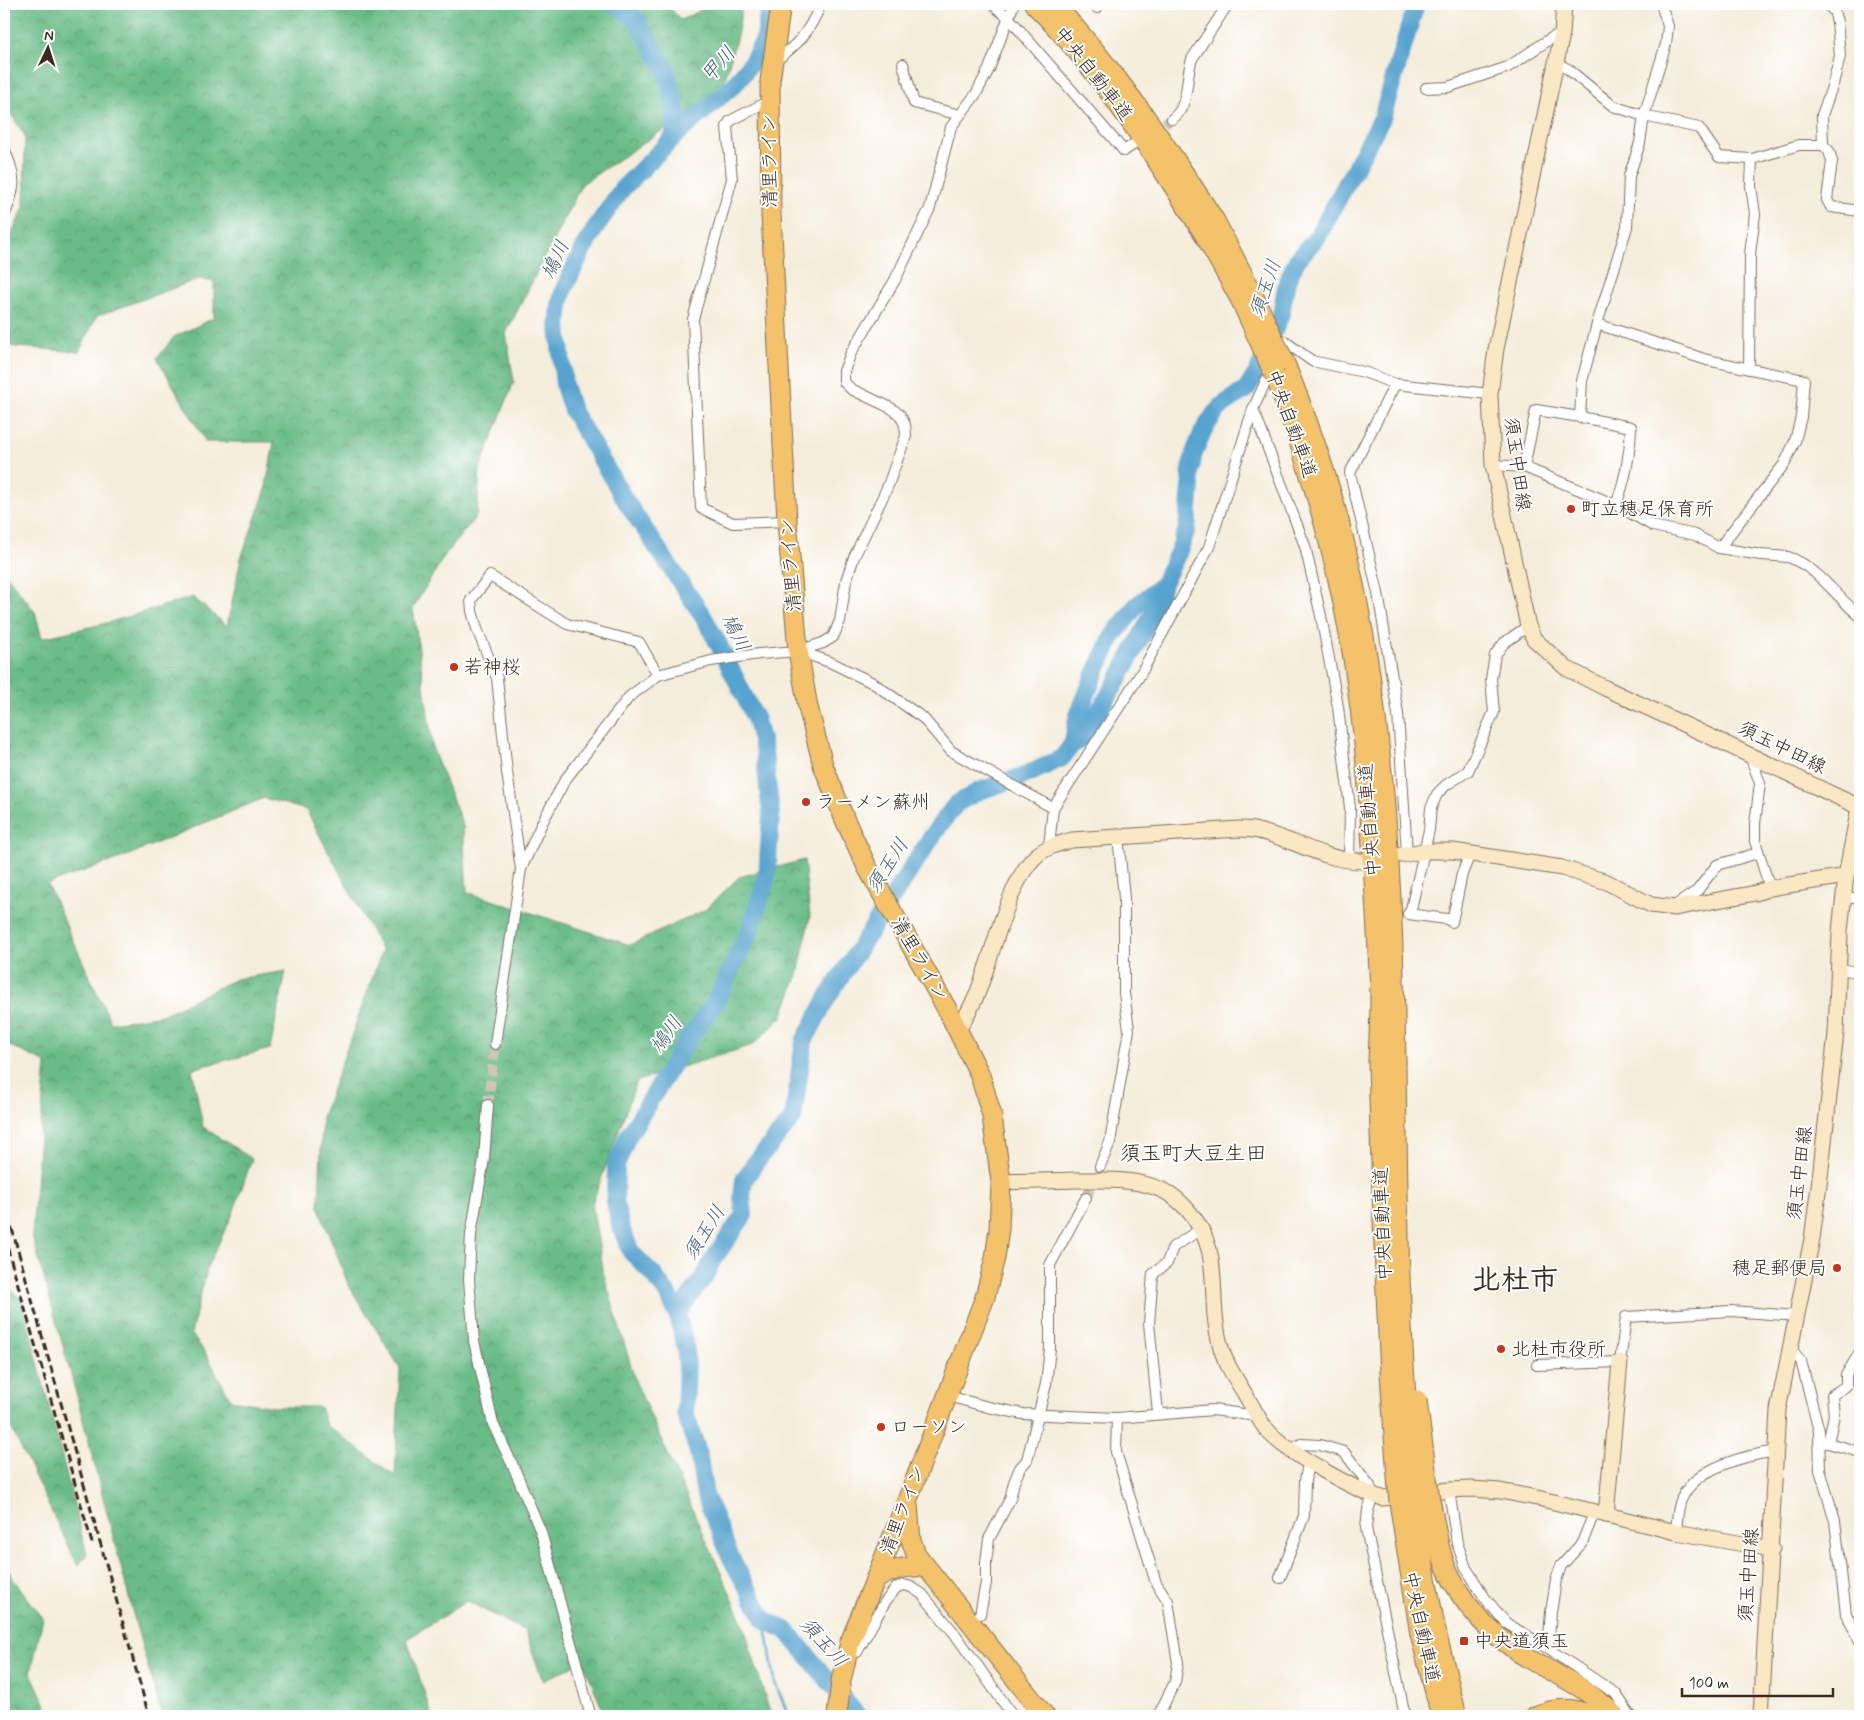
<svg xmlns="http://www.w3.org/2000/svg" width="1864" height="1720" font-family="Mynerve,'Klee One',sans-serif">
<style>
.forest{fill:url(#forest-crowns);stroke:#527352;fill-rule:evenodd}
.lines{fill:none;stroke-linecap:round;stroke-linejoin:round}
.stream{stroke:#57a3cf;stroke-width:3}
.river{stroke:#57a3cf;stroke-width:18}
.street-tunnel{stroke:#d0c6b5;stroke-width:10;stroke-dasharray:10 5;stroke-linecap:butt}
.street-casing{stroke:#7c6e60;stroke-width:12}
.secondary-casing{stroke:#7c6e60;stroke-width:17}
.highway-casing{stroke:#7c6e60;stroke-width:21}
.street{stroke:#fff;stroke-width:10}
.secondary{stroke:#fae7c3;stroke-width:15}
.highway{stroke:#f3c26a;stroke-width:19}
.rail{stroke:#3b2a1e;stroke-width:3;stroke-dasharray:8 4;stroke-linecap:butt}
.highway-bridge-casing{stroke:#7c6e60;stroke-width:21;stroke-linecap:butt}
.highway-bridge{stroke:#f3c26a;stroke-width:19}
.poi-dot{fill:#c8321e;stroke:#fff;stroke-width:2}
.labels{text-anchor:middle;dominant-baseline:central;stroke-width:4;stroke-linejoin:round;paint-order:stroke}
.street-label{font-size:19px;fill:#3b2a1e;stroke:#fff}
.poi-label{font-size:19px;fill:#3b2a1e;stroke:#fff;text-anchor:start}
.water-label{font-size:20px;font-style:italic;fill:#48606e;stroke:#fff}
.quarter-label{font-size:21px;fill:#3b2a1e;stroke:#fff}
.town-label{font-size:29px;font-weight:bold;fill:#3b2a1e;stroke:#fff}
</style>
<defs>
<pattern id="forest-crowns" width="20" height="18" patternUnits="userSpaceOnUse" patternTransform="scale(1.25)"><rect width="20" height="18" fill="#69bc87"/><path d="M2 6a3 3 0 1 1 6 0M12 15a3 3 0 1 1 6 0" fill="none" stroke="#58996e"/></pattern>
</defs>
<rect width="100%" height="100%" fill="#fff"/>
<filter id="ink" filterUnits="userSpaceOnUse"><feTurbulence type="fractalNoise" baseFrequency=".02" numOctaves="2"/><feDisplacementMap in="SourceGraphic" scale="10" xChannelSelector="R" yChannelSelector="G"/><feConvolveMatrix kernelMatrix="1 2 1 2 8 2 1 2 1" color-interpolation-filters="sRGB"/></filter>
<filter id="wash" filterUnits="userSpaceOnUse"><feTurbulence type="fractalNoise" baseFrequency=".0096" numOctaves="4" result="noise"/><feDisplacementMap in="SourceGraphic" scale="20" xChannelSelector="R" yChannelSelector="G"/><feGaussianBlur stdDeviation="1.12" result="paint"/><feColorMatrix in="noise" values="0 0 0 0 0 0 0 0 0 0 0 0 0 0 0 0 0 1.4 0 .05"/><feComposite in="paint" operator="in"/></filter>
<g filter="url(#wash)">
<rect width="100%" height="100%" fill="#f5eddb"/>
<!-- forest -->
<g class="forest">
<path d="M4 4H666L681 20 712 4H742L738 32 722 90 582 184 506 333 514 382 480 468 477 515 445 555 413 608 433 750 463 826 467 892 630 945 705 910 739 877 804 860 810 916 798 975 782 1017 753 1045 637 1081 592 1204 604 1275 636 1383 742 1620 771 1716H605L583 1661 543 1681 525 1631 467 1601 407 1639 432 1716H162L136 1625 76 1393 32 1235 46 1063 4 1043V571L35 612 42 638 107 623 193 597 227 626 241 558 265 492 274 442H206L157 358 174 337 214 318V282L199 279 97 316 79 352 6 346 4 342V250L24 207 25 136 9 111 4 112ZM264 798 306 810 382 951 322 1117 319 1208 348 1284 400 1368 395 1476 326 1425 320 1407H274L231 1400 206 1354 191 1333 208 1265 232 1216 252 1159 203 1127 192 1069 270 1049 286 971 236 979 162 1015 111 1023 47 884 124 857Z"/>
<path d="M4 1283 22 1300 87 1555 78 1566 4 1413Z"/>
<path d="M4 1562 14 1580 43 1618 31 1673 51 1716H4Z"/>
</g>
<g class="lines">
<!-- stream -->
<path class="stream" d="M765 1620 775 1683 789 1716"/>
<!-- river -->
<g class="river">
<path d="M616 4 638 22 666 70 676 109 673 138"/>
<path d="M769 4 765 39 752 62 735 84 673 138 622 189 596 227 581 253 564 289 560 304 558 326 564 385 572 410 625 500 703 616 719 645 756 720 764 752 771 814 767 876 749 933 714 1004 686 1042 627 1138 616 1166 615 1202 621 1228 631 1252 654 1275 669 1296 677 1314 685 1344 687 1367 685 1413 698 1452 705 1495 731 1558 765 1620 786 1630 858 1716"/>
<path d="M1071 746 1084 736 1118 680 1157 606 1163 583"/>
<path d="M677 1314 706 1274 712 1261 744 1215 742 1196 744 1180 755 1163 793 1118 804 1041 830 993 937 829 956 804 979 791 1026 775 1062 758 1073 743 1077 718 1093 678 1113 636 1136 606 1156 590 1163 583 1178 553 1187 529 1191 487 1190 473 1194 453 1203 431 1215 413 1224 404 1246 390 1258 371 1281 314 1287 281 1297 260 1318 236 1382 118 1416 4"/>
</g>
</g>
</g>
<g filter="url(#ink)">
<g class="lines">
<!-- street-tunnel -->
<g class="street-tunnel">
<path d="M1152 132 1172 119"/>
<path d="M488 1105 495 1044"/>
<path d="M1086 1198 1096 1176"/>
</g>
<!-- street casing -->
<g class="street-casing">
<g id="street">
<path d="M992 4 1009 18 1124 151 1134 144"/>
<path d="M1094 4 1097 8"/>
<path d="M1826 4 1834 11 1837 22 1840 56 1833 84 1822 115 1823 145 1829 151 1832 161 1827 200 1831 207 1860 211"/>
<path d="M772 63C799 44 808 34 821 4"/>
<path d="M1556 63 1568 69 1613 106 1644 116 1699 128 1719 157 1752 159 1799 145H1823"/>
<path d="M903 64 914 103 960 115"/>
<path d="M1426 88 1448 87 1508 67 1553 37 1562 34"/>
<path d="M769 101 730 121 727 127 732 179 693 319 701 508 733 523 787 521"/>
<path d="M1172 119C1190 107 1185 77 1192 59L1228 4"/>
<path d="M4 148C16 179 17 185 4 216"/>
<path d="M1597 324 1707 360 1804 380 1801 417 1795 441 1785 463 1719 548"/>
<path d="M1280 350 1284 341 1312 361 1364 372 1395 384 1490 394"/>
<path d="M1749 369 1750 254 1755 214 1751 186 1752 159"/>
<path d="M1395 384 1350 473 1378 593 1398 714 1407 854"/>
<path d="M1253 409 1305 546 1321 616 1338 707 1350 808 1349 861"/>
<path d="M1580 417 1631 427C1630 455 1626 479 1616 505"/>
<path d="M1493 465 1524 467 1616 505 1653 526 1695 535 1719 548 1761 555 1788 557C1818 567 1836 597 1860 616"/>
<path d="M1524 467 1536 410 1580 417 1582 381 1597 324 1627 227 1629 176 1640 143 1644 116 1666 44 1668 26 1661 4"/>
<path d="M798 651 830 662 873 683 923 718 951 751 1053 808"/>
<path d="M1750 756 1760 783 1755 824V841L1770 888"/>
<path d="M1049 846 1053 808 1140 675 1209 547 1253 409 1272 368"/>
<path d="M1470 854 1462 874 1452 922 1447 919 1408 914 1411 909 1429 830 1431 808 1437 794 1446 785 1468 771 1494 712 1491 679 1495 655 1504 643 1528 626"/>
<path d="M521 869 542 823 565 780 629 697 658 675 711 661 759 654 798 651 823 643 833 637 840 621 846 581 854 557 887 488 906 436 905 425 900 415 891 408 851 389 844 382V371L851 353 895 280 930 208 951 127 976 94 989 69 1013 6"/>
<path d="M1843 898H1860"/>
<path d="M1676 905 1697 891 1717 865 1758 853"/>
<path d="M1837 968 1860 973"/>
<path d="M495 1044 521 869 507 772 497 678 477 629 472 611 471 600 490 576 567 624 639 642 658 675"/>
<path d="M488 1105 484 1159 471 1234 469 1279 474 1341 493 1424 514 1468 541 1532 589 1710V1716"/>
<path d="M1100 1166 1110 1142 1129 1030 1124 993V898L1118 836"/>
<path d="M1791 1349 1801 1361 1819 1431 1820 1470 1835 1521 1846 1614 1860 1641"/>
<path d="M1537 1365 1620 1362 1626 1317 1731 1311 1797 1316"/>
<path d="M948 1396 988 1407 1023 1414 1117 1418 1213 1410 1257 1416"/>
<path d="M1158 1413 1149 1323 1153 1274 1167 1263 1173 1247 1201 1229"/>
<path d="M1117 1418 1116 1452 1156 1583 1168 1601 1178 1663 1175 1682 1158 1716"/>
<path d="M1819 1443H1828L1834 1415 1832 1395 1846 1386V1375L1860 1352"/>
<path d="M1828 1443 1860 1452"/>
<path d="M1292 1450 1301 1444 1320 1445 1344 1452 1370 1486 1373 1496 1368 1510 1366 1528 1405 1716"/>
<path d="M1449 1490 1457 1543 1466 1568 1485 1598 1506 1623 1544 1646 1615 1693 1631 1716"/>
<path d="M1676 1532C1677 1522 1677 1507 1682 1498 1696 1467 1747 1455 1777 1451"/>
<path d="M1280 1578 1304 1516 1305 1481 1307 1469 1311 1462"/>
<path d="M980 1614 986 1583V1562L989 1539 1010 1499 1014 1482 1020 1468 1027 1460 1046 1384 1050 1348V1265L1086 1198"/>
<path d="M1548 1648 1551 1612 1556 1580 1561 1566 1582 1543 1594 1513"/>
<path d="M857 1652 885 1602 897 1587 904 1585 911 1587 922 1594 955 1634 1013 1716"/>
</g>
</g>
<!-- secondary casing -->
<g class="secondary-casing">
<g id="secondary">
<path d="M1564 4 1562 34 1496 349 1490 394 1493 465 1528 626 1534 639 1566 668 1605 688 1709 736 1859 807"/>
<path d="M1401 855 1423 851H1453L1562 868 1607 882 1651 905 1675 908 1756 893 1770 888 1846 876"/>
<path d="M958 1030C964 1020 970 1009 975 999 992 961 1007 881 1037 855 1048 846 1059 844 1072 840L1239 829C1245 829 1252 829 1258 831 1294 839 1324 861 1362 861"/>
<path d="M1001 1182C1027 1181 1052 1181 1077 1180 1106 1180 1135 1178 1162 1190 1172 1194 1179 1201 1186 1208 1226 1251 1206 1295 1220 1344 1225 1365 1239 1383 1249 1401 1255 1411 1260 1422 1267 1430 1283 1450 1359 1493 1383 1498L1449 1490 1472 1489 1500 1491 1542 1499 1676 1532 1772 1549"/>
<path d="M1606 1515 1620 1362"/>
<path d="M1761 1716 1778 1410 1812 1239 1820 1178 1836 1033 1840 931 1846 876 1860 802"/>
</g>
</g>
<!-- highway casing -->
<g class="highway-casing">
<g id="highway">
<path d="M781 4 770 81 771 214 787 521 798 651 808 707 823 765 845 820 867 867 948 1011 980 1075 992 1116 1001 1182 999 1229 995 1258 985 1297 907 1501 850 1642 841 1681 837 1716"/>
<path d="M1034 4C1102 72 1153 154 1204 234"/>
<path d="M1054 4C1116 71 1166 144 1215 221"/>
<path d="M1284 361C1305 413 1325 467 1339 521 1385 695 1393 883 1396 1061"/>
<path d="M1275 376C1315 478 1344 585 1358 693 1365 744 1369 796 1372 847 1375 896 1378 945 1380 994 1380 1017 1379 1040 1378 1062"/>
<path d="M1430 1500C1435 1521 1437 1546 1446 1567 1464 1610 1496 1640 1536 1663 1564 1678 1593 1692 1615 1716"/>
<path d="M1415 1501 1426 1578 1436 1631 1457 1716"/>
<path d="M1399 1502 1420 1634 1441 1716"/>
<path d="M908 1505 911 1540 916 1554 1045 1716"/>
<path d="M876 1579C889 1572 900 1566 916 1567"/>
<path d="M1535 1716C1555 1708 1572 1706 1592 1716"/>
</g>
</g>
<!-- street -->
<use href="#street" class="street"/>
<!-- secondary -->
<use href="#secondary" class="secondary"/>
<!-- highway -->
<use href="#highway" class="highway"/>
<!-- rail -->
<g class="rail">
<path d="M4 1205 12 1229 149 1716"/>
<path d="M4 1236 92 1543"/>
</g>
<!-- highway-bridge casing -->
<g class="highway-bridge-casing">
<g id="highway-bridge">
<path d="M1215 221 1248 284 1284 361"/>
<path d="M1204 234 1240 299 1275 376"/>
<path d="M1396 1061C1398 1208 1399 1355 1415 1501"/>
<path d="M1378 1062C1382 1209 1387 1356 1399 1502"/>
<path d="M1417 1400 1430 1500"/>
</g>
</g>
<!-- highway-bridge -->
<use href="#highway-bridge" class="highway-bridge"/>
</g>
</g>
<!-- markers -->
<g class="poi-dot">
<circle cx="1571" cy="509" r="5"/>
<circle cx="454" cy="667" r="5"/>
<circle cx="806" cy="802" r="5"/>
<circle cx="1837" cy="1268" r="5"/>
<circle cx="1501" cy="1349" r="5"/>
<circle cx="881" cy="1427" r="5"/>
<rect x="1459" y="1636" width="10" height="10" rx="2.5"/>
</g>
<g class="labels">
<!-- street labels -->
<g class="street-label">
<text transform="translate(1093 74) rotate(52)">中央自動車道</text>
<text transform="translate(770 161) rotate(-91)">清里ライン</text>
<text transform="translate(1291 424) rotate(70)">中央自動車道</text>
<text transform="translate(1517 464) rotate(82)">須玉中田線</text>
<text transform="translate(791 565) rotate(-95)">清里ライン</text>
<text transform="translate(1782 748) rotate(26)">須玉中田線</text>
<text transform="translate(1370 820) rotate(-94)">中央自動車道</text>
<text transform="translate(919 959) rotate(60)">清里ライン</text>
<text transform="translate(1800 1173) rotate(-83)">須玉中田線</text>
<text transform="translate(1383 1224) rotate(-92)">中央自動車道</text>
<text transform="translate(903 1510) rotate(-69)">清里ライン</text>
<text transform="translate(1749 1575) rotate(-86)">須玉中田線</text>
<text transform="translate(1421 1627) rotate(78)">中央自動車道</text>
</g>
<!-- poi labels -->
<g class="poi-label">
<text x="1581" y="509">町立穂足保育所</text>
<text x="464" y="667">若神桜</text>
<text x="816" y="802">ラーメン蘇州</text>
<text x="1827" y="1268" text-anchor="end">穂足郵便局</text>
<text x="1511" y="1349">北杜市役所</text>
<text x="891" y="1427">ローソン</text>
<text x="1474" y="1641">中央道須玉</text>
</g>
<!-- water labels -->
<g class="water-label">
<text transform="translate(719 65) rotate(-49)">甲川</text>
<text transform="translate(556 260) rotate(-65)">鳩川</text>
<text transform="translate(1266 289) rotate(-71)">須玉川</text>
<text transform="translate(735 633) rotate(63)">鳩川</text>
<text transform="translate(888 866) rotate(-57)">須玉川</text>
<text transform="translate(667 1035) rotate(-55)">鳩川</text>
<text transform="translate(705 1233) rotate(-58)">須玉川</text>
<text transform="translate(823 1643) rotate(48)">須玉川</text>
</g>
<!-- quarter labels -->
<g class="quarter-label">
<text x="1193" y="1154">須玉町大豆生田</text>
</g>
<!-- town labels -->
<g class="town-label">
<text x="1515" y="1281">北杜市</text>
</g>
</g>
<!-- margin -->
<rect width="1864" height="1720" fill="none" stroke="#fff" stroke-width="20"/>
<!-- north arrow -->
<g transform="translate(48 48) rotate(4)" stroke="#ffffff" stroke-width="4" paint-order="stroke">
<path d="M0-4L9 19L0 12L-9 19Z" fill="#3b2a1e"/>
<text y="-8" font-size="14" font-weight="bold" text-anchor="middle" fill="#3b2a1e">N</text>
</g>
<!-- scale -->
<path d="M1682 1688v8h151v-8" fill="none" stroke="#3b2a1e" stroke-width="2.5"/>
<text x="1689" y="1688" font-size="15" fill="#3b2a1e" stroke="#ffffff" stroke-width="4" paint-order="stroke">100 m</text>
</svg>
